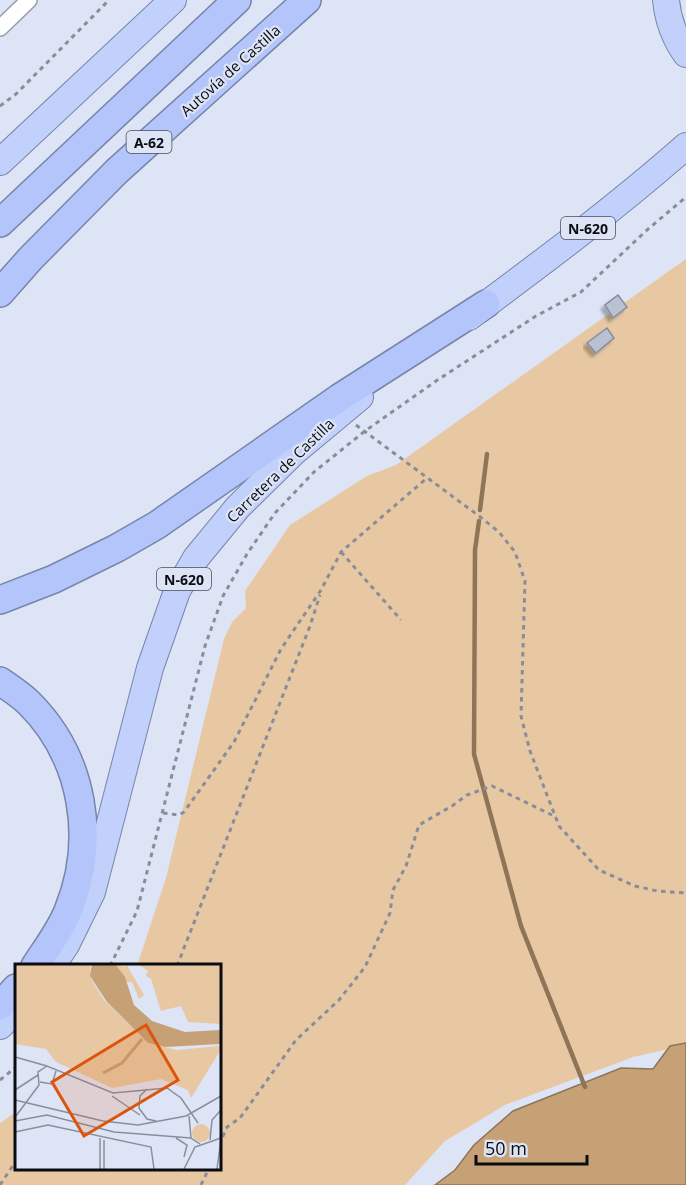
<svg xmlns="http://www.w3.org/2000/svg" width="686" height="1185" font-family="'Open Sans',sans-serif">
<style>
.green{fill:#e7c8a3}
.water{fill:#c6a175;stroke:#8e7558;stroke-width:1.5}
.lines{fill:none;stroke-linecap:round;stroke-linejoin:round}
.stream{stroke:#8e7558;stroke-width:4.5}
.building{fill:#bac1d2;stroke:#868c9c;stroke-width:1.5;filter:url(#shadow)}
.minor-casing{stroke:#969cac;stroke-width:18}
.trunk-casing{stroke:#7885aa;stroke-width:28}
.motorway-casing{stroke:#7885aa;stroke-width:30}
.path{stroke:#888d99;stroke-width:3;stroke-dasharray:4.5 4.5;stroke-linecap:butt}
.minor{stroke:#fff;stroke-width:15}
.trunk{stroke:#c2d0fc;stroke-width:26}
.motorway{stroke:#b3c5fb;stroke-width:27}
.labels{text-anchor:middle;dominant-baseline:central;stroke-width:4.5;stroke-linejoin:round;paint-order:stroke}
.shield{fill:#dde4f5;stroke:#4a4e57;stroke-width:1.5}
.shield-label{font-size:14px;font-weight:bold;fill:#0b0d13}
.street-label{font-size:15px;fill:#0b0d13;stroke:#dde4f5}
.inset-river{fill:none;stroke:#c6a175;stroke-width:3}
.inset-road{fill:none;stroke:#898e9b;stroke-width:1.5}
.view{fill:#dd550c;fill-opacity:0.15;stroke:#dd550c;stroke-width:3}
.inset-edge{fill:none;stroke:#0b0d13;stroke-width:3}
</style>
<defs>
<filter id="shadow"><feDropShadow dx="-4" dy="4" stdDeviation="1.5" flood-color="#0004"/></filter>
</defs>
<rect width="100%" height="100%" fill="#dde4f5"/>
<!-- green -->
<path class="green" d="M686 259V1045L633 1057 507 1104 445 1141 405 1185H0V1123L16 1112V1168H219V966H137L166 878 224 639 232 622 246 608 245 591 290 525 367 476 396 465Z"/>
<!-- water -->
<path class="water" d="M686 1043V1185H435L455 1170 474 1145 513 1111 621 1068 653 1069 670 1046Z"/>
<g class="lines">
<!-- stream -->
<g class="stream">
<path d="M480 510 487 454"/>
<path d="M479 521 475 550 474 754 521 926 585 1087"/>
</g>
</g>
<!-- building -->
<g class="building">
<path d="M618 295 627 307 613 318 605 305Z"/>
<path d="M607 328 614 338 596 353 587 343Z"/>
</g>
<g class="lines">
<!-- minor casing -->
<g class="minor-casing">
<path id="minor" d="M0 28 29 0"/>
</g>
<!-- trunk casing -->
<g class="trunk-casing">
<g id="trunk">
<path d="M666 0C668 21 674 37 686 54"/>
<path d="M0 162 173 0"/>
<path d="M469 317C543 262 617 207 686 146"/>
<path d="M52 966 66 945 92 892 150 668 177 591 196 558 238 507 294 452 360 397"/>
<path d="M0 1026 16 1010"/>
</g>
</g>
<!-- motorway casing -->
<g class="motorway-casing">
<g id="motorway">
<path d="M0 223 237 0"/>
<path d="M0 293 30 259 117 171 307 0"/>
<path d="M0 600 54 579 117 548 157 525 339 398 486 304"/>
<path d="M0 681C10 688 21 695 29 703 84 758 97 840 68 911 60 931 46 949 35 966"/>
<path d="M0 1006 16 988"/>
</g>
</g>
<!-- path -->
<g class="path">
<path d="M0 106 16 94 109 0"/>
<path d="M356 425 479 516 499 532 515 552 525 581 521 716 530 751 559 826 599 870 635 886 657 891 686 893"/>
<path d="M341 552 401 620"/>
<path d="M163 813 179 815 184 812 234 742 281 649 321 590 341 552 427 478"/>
<path d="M110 966 137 911 205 646 223 596 247 554 275 513 314 472 365 431 436 381 536 316 581 292 647 230 686 197"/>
<path d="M177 966 310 626 320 595"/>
<path d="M0 1080 16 1067"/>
<path d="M219 1145 227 1127 240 1118 296 1040 339 1000 365 967 390 913 393 890 406 866 419 825 452 806 467 795 492 786 552 815"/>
<path d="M0 1185 16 1161"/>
<path d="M201 1185 209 1168"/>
</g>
<!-- minor -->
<use href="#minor" class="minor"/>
<!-- trunk -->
<use href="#trunk" class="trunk"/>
<!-- motorway -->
<use href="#motorway" class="motorway"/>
</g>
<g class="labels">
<!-- shield labels -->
<g class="shield">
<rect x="126.5" y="131" width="45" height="22" rx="4.5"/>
<rect x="561" y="217" width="54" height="22" rx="4.5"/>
<rect x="157" y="568" width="54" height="22" rx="4.5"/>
</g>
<g class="shield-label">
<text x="149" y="142">A-62</text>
<text x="588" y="228">N-620</text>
<text x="184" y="579">N-620</text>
</g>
<!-- street labels -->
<g class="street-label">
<text transform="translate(230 70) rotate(-42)">Autovía de Castilla</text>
<text transform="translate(280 470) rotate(-44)">Carretera de Castilla</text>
</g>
</g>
<!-- overview -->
<g transform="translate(15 964)">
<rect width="206" height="206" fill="#dde4f5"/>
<path d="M0 0H75L76 15 89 36 133 79 162 86 205 82V87L176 134 173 126 146 115 97 124 41 98 31 85 0 80ZM100 0 110 3 111 0 129 31 124 35 117 18H111ZM123 0H205V60L173 58 166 42 146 47 136 15 131 12 133 7ZM177 169a9 9 0 1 1 18 0a9 9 0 1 1-18 0Z" fill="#e7c8a3"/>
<path d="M77 0H100L110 13 119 41 137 57 170 68 205 66V80L150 83 133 79 92 38 75 12Z" fill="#c6a175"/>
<path class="inset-river" d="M88 109 107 99 127 75"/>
<path class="inset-road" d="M0 93 32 102M25 118 37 120 41 107M132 125 125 132 124 144 132 155 141 157M0 126 23 111M97 132 125 151M0 136 88 157 123 161 171 152 206 132M1 152 24 121 23 108 32 102 98 129 152 124 166 134 183 159M174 152 176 174 185 180M0 157 32 151 99 168 176 174M0 168 33 161 136 183 139 205M85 174V205M161 174 172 181 169 193M89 176V205M195 176 197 156 206 146M169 205 180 183 206 174M202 205 206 176"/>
<path class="view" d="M131 61 163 116 69 172 37 118Z"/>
<rect width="206" height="206" class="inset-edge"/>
</g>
<!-- scale -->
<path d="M476 1155v9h111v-9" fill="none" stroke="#0b0d13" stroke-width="3"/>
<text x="485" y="1155" font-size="18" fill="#0b0d13" stroke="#dde4f5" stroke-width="4.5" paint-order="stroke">50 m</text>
</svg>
